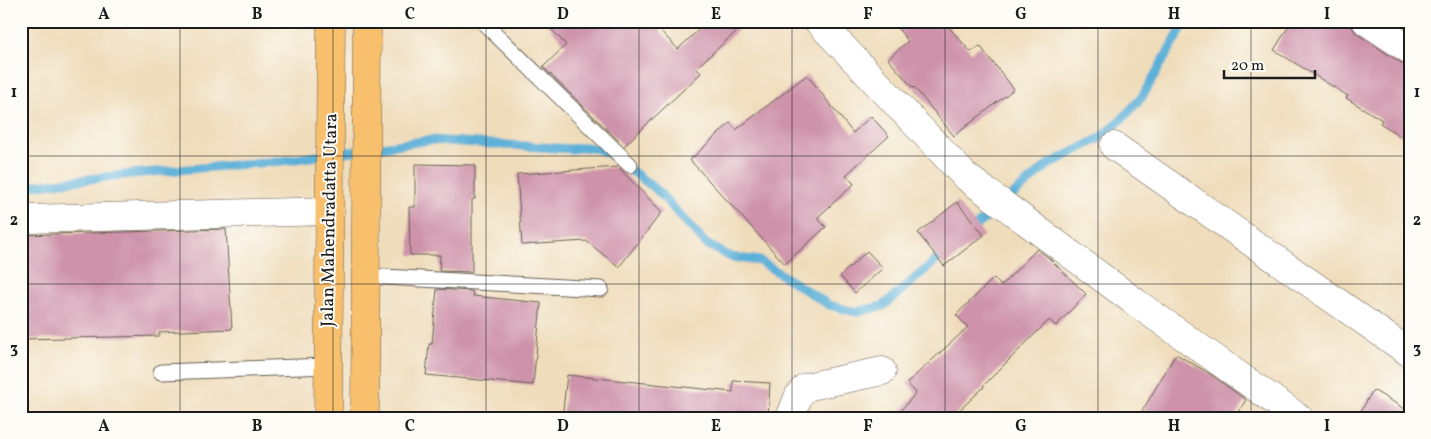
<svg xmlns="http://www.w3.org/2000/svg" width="1431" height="439" font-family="Vollkorn,serif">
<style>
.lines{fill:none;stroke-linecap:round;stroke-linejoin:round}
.stream{stroke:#5db0d8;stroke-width:9}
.building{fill:#ce93aa}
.service-casing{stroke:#665f53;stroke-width:17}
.minor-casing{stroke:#665f53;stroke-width:29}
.trunk-casing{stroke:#665f53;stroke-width:29}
.service{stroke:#fff;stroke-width:15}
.minor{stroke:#fff;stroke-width:28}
.trunk{stroke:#f8bf6c;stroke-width:28}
.grid{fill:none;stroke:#1c1c1c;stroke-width:1;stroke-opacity:0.55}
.labels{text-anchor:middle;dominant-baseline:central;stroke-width:4;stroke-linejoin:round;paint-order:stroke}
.street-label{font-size:18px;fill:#1c1c1c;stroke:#fdfcf7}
.neatline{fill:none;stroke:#1c1c1c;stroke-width:2}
.grid-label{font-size:16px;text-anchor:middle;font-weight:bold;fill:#1c1c1c}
</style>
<rect width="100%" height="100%" fill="#fdfcf7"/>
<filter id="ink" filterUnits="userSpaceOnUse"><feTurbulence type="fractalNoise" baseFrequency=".02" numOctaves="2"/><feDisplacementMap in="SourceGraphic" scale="10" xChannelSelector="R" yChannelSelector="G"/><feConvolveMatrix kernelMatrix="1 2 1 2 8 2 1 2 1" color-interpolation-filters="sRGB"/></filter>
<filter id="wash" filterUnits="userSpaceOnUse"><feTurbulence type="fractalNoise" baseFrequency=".0096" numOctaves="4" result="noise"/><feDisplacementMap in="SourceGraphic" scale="20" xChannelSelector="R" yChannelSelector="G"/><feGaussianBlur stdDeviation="1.12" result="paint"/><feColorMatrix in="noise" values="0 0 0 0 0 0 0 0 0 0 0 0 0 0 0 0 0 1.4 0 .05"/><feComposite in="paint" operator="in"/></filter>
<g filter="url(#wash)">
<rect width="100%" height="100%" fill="#efdcba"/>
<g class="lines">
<!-- stream -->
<g class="stream">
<path d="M21 187 131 174 282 161 431 140 571 149 585 147 598 149 611 155 657 190 706 244 731 257 760 261 829 305 856 312 883 306 947 251"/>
<path d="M968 233 1048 165 1102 137 1124 117 1142 97 1186 21"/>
</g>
</g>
<g id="blocks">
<!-- building -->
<g class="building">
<path d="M544 21H651L678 49 708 21H748L696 68 701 73 624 146 543 67 566 45Z"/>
<path d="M892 21H943L971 52 980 46 1014 89 954 136 914 87 913 88 888 59 908 41Z"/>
<path d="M1292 21H1345L1351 26 1357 34 1401 63 1410 66V142L1380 123 1382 120 1346 98 1348 96 1274 50Z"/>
<path d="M807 75 853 133 871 116 889 136 846 175 854 184 817 218 826 227 785 264 690 160 730 123 736 130Z"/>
<path d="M415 164 475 165V199H472V272L439 271 440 255H410L409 207H415Z"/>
<path d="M618 167 662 212 619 267 586 241 522 245 517 174Z"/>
<path d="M957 202 984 235 944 266 918 233Z"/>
<path d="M226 229 232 329 159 332V336L21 339V235Z"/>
<path d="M1037 249 1048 257 1086 294 1056 326 1049 320 983 386 984 387 951 418H894L916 393 907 383 968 327 956 315 994 278 1001 286Z"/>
<path d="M867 251 883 268 855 293 840 276Z"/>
<path d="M437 289 472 291 473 296 541 303 533 385 426 375 429 344H432Z"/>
<path d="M1176 354 1210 374 1246 400 1234 418H1138Z"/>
<path d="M567 375 733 392V381L770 383 768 418H562Z"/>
<path d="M1373 390 1410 412V418H1357Z"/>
</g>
</g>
</g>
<g filter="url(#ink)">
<use href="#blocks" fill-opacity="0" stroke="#665f53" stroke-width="1"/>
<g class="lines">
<!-- service casing -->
<g class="service-casing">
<g id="service">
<path d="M482 21 630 165"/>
<path d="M366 276 601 289"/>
<path d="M161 372 328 366"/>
</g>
</g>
<!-- minor casing -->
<g class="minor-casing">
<g id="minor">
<path d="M818 21 965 176 1135 302 1299 418"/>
<path d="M1366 21 1410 50"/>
<path d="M1114 146 1410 353"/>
<path d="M27 219 330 211"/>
<path d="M790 418 799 395 806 387 882 371"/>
</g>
</g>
<!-- trunk casing -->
<g class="trunk-casing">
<g id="trunk">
<path d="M328 418 331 21"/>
<path d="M365 418 367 21"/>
</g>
</g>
<!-- service -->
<use href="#service" class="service"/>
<!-- minor -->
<use href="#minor" class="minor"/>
<!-- trunk -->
<use href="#trunk" class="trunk"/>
</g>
</g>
<!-- grid -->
<path class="grid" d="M180 21V418M333 21V418M486 21V418M639 21V418M792 21V418M945 21V418M1098 21V418M1251 21V418M21 156H1410M21 284H1410"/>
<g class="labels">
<!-- street labels -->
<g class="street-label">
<text transform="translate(330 220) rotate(-89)">Jalan Mahendradatta Utara</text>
</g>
</g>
<!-- margin -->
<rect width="1431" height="439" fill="none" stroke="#fdfcf7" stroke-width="55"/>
<!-- scale -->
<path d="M1224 70v8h91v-8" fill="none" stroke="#1c1c1c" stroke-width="2.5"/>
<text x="1231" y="70" font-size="15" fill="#1c1c1c" stroke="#fdfcf7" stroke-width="4" paint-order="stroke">20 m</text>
<rect x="28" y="28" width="1376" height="384" class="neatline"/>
<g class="grid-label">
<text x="104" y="19">A</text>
<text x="257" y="19">B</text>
<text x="410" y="19">C</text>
<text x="563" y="19">D</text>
<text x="716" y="19">E</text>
<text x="868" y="19">F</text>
<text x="1021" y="19">G</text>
<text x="1174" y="19">H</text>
<text x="1327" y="19">I</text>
<text x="14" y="97">1</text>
<text x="1417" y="97">1</text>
<text x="14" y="225">2</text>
<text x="1417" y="225">2</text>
<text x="14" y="353">3</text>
<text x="1417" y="353">3</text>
<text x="104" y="431">A</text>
<text x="257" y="431">B</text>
<text x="410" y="431">C</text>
<text x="563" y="431">D</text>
<text x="716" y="431">E</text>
<text x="868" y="431">F</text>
<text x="1021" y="431">G</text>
<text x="1174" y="431">H</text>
<text x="1327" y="431">I</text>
</g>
</svg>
